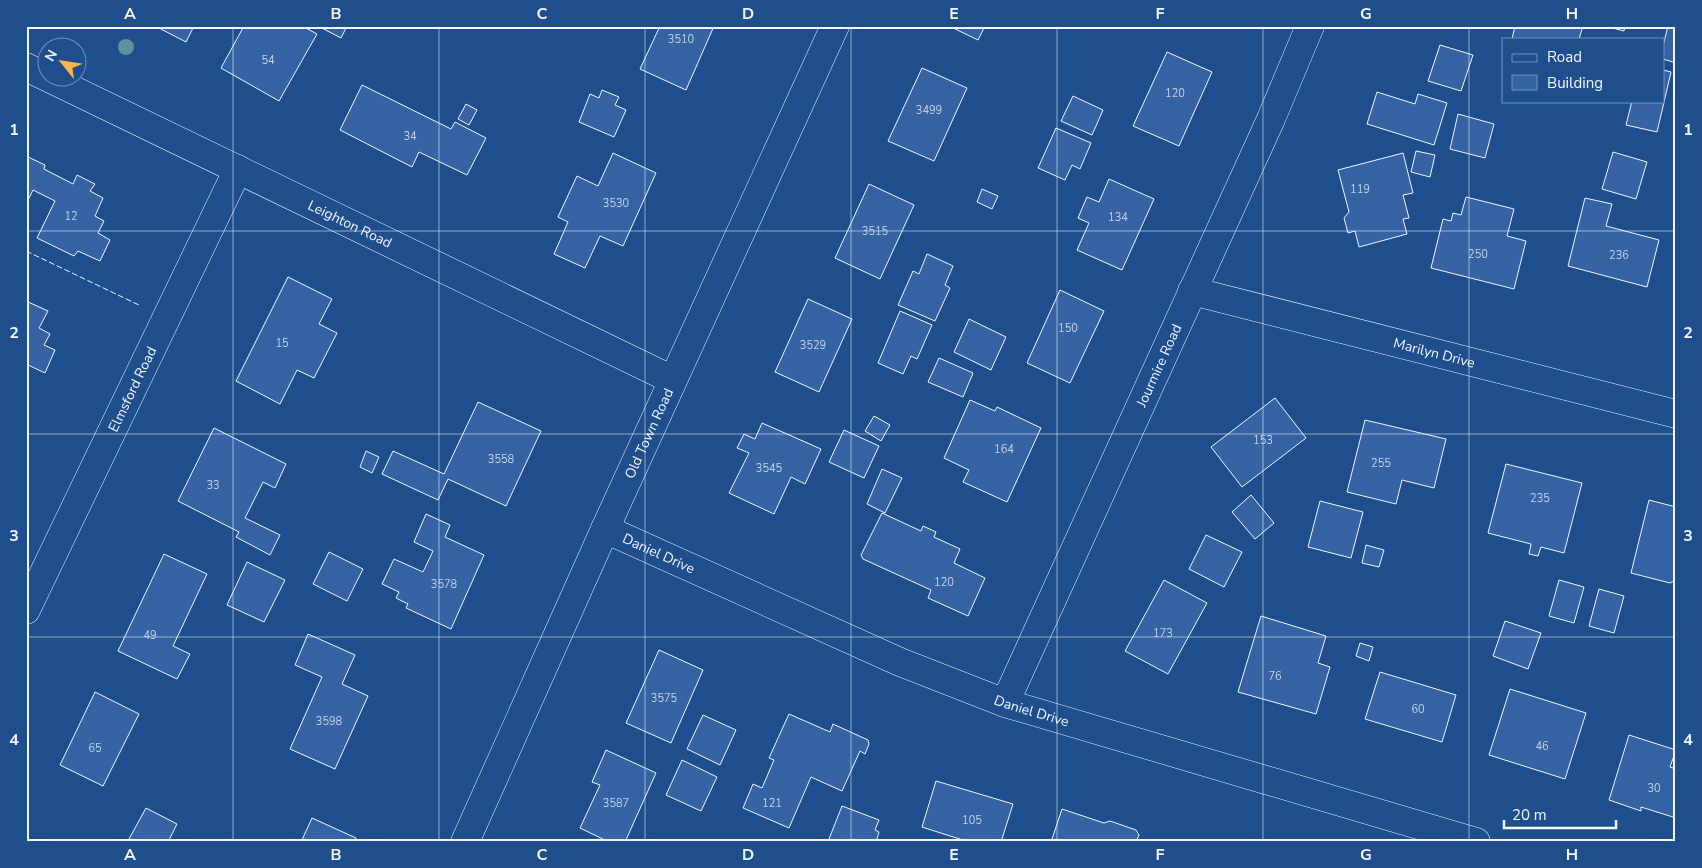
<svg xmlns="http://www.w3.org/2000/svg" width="1702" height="868" font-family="'Nunito Sans',sans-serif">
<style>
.building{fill:#3563a3;stroke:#f2f6ff}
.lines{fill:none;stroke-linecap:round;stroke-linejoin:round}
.minor-casing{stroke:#f2f6ff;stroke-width:29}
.major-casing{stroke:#f2f6ff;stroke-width:29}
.minor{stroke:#1f4e8c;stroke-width:28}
.major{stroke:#1f4e8c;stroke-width:28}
.fence{stroke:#f2f6ff;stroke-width:1;stroke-dasharray:6 2.5;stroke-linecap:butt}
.tree{fill:#61919a}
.grid{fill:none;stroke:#f2f6ff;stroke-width:1;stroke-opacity:0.55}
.labels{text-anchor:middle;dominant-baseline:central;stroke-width:4;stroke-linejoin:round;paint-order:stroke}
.number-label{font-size:11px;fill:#c3d1e8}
.street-label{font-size:14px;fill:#f2f6ff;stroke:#1f4e8c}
.neatline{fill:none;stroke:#f2f6ff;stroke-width:2}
.grid-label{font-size:16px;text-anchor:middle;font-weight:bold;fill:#f2f6ff}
</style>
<rect width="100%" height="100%" fill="#1f4e8c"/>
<!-- building -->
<g class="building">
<path d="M155 26H194L186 42Z"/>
<path d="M244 26H307L306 28 317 34 279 101 221 68Z"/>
<path d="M318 26H347L341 38Z"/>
<path d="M660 26H714L686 90 640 69Z"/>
<path d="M949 26H985L978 40Z"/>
<path d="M1515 26H1583L1579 39H1512Z"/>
<path d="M1605 26H1625L1624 31Z"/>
<path d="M1668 26H1676V63L1663 59V46Z"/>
<path d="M1440 45 1473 55 1461 91 1428 81Z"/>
<path d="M1167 52 1212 72 1179 146 1133 126Z"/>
<path d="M922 68 967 88 934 161 888 141Z"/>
<path d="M1663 70 1671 72 1657 132 1626 125 1632 101H1663Z"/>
<path d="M362 85 451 129 455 122 486 138 467 175 419 152 412 167 340 130Z"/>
<path d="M602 90 619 97 615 105 626 110 614 137 579 122 590 94 599 98Z"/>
<path d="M1377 92 1415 104 1418 94 1447 103 1434 145 1367 124Z"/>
<path d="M1073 96 1103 110 1092 135 1061 121Z"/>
<path d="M466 104 477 110 469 125 458 119Z"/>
<path d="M1458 114 1494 124 1485 158 1450 149Z"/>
<path d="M1056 128 1091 143 1080 169 1072 165 1065 180 1038 168Z"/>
<path d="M1416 151 1435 155 1430 177 1411 172Z"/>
<path d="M1613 152 1647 162 1636 199 1602 189Z"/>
<path d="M613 153 656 173 623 246 600 236 585 268 554 254 568 222 558 217 577 176 598 186Z"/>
<path d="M1403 153 1413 193 1403 195 1409 218 1403 219 1407 234 1359 247 1355 231 1348 233 1344 218 1349 212 1338 170Z"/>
<path d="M26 156 45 165 44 169 73 184 77 175 95 184 90 191 103 198 95 216 104 221 98 233 110 240 100 261 78 251 74 256 37 238 55 201 33 190 28 200 26 199Z"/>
<path d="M1109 179 1154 199 1122 270 1077 250 1089 223 1078 218 1087 197 1099 202Z"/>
<path d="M869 184 914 205 880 279 835 258Z"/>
<path d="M982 189 998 196 992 209 977 202Z"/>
<path d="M1466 197 1514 209 1507 236 1526 241 1514 289 1431 268 1443 219 1451 221 1453 213 1461 215Z"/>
<path d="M1585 198 1612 204 1606 226 1659 240 1647 287 1568 266Z"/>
<path d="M927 254 953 266 945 285 950 288 935 321 898 305 913 271 919 274Z"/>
<path d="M288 277 332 299 319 324 337 333 314 378 297 370 280 404 236 381Z"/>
<path d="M1060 290 1104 311 1070 383 1027 363Z"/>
<path d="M808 299 852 319 819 392 775 372Z"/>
<path d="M26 301 48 311 39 328 50 334 44 345 55 350 45 373 26 364Z"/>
<path d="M900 311 932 325 917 359 911 356 903 374 878 363Z"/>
<path d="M969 319 1006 337 991 370 954 352Z"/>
<path d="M939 358 973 373 963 397 928 382Z"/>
<path d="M1275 398 1306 438 1242 487 1211 447Z"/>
<path d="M970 400 995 411 997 407 1041 428 1007 502 963 482 969 470 944 458Z"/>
<path d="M478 402 541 431 506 506 448 479 438 500 382 474 393 451 444 474Z"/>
<path d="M874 416 890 425 881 441 865 431Z"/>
<path d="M1365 420 1446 439 1434 488 1402 480 1396 504 1347 492Z"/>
<path d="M762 423 821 449 805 484 791 477 774 514 729 493 749 453 737 448 744 434 755 439Z"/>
<path d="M214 428 286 464 275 488 263 482 245 518 280 535 270 555 236 537 239 532 178 501Z"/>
<path d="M844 430 879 446 864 478 829 462Z"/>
<path d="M366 451 379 457 372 473 360 467Z"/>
<path d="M1506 464 1582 483 1564 553 1541 547 1538 556 1529 554 1531 544 1488 533Z"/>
<path d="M882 469 902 478 885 513 867 504Z"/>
<path d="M1251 495 1274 523 1255 539 1232 512Z"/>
<path d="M1649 500 1676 507V580L1670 583 1631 573Z"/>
<path d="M1320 501 1363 512 1351 558 1308 547Z"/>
<path d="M882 513 921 531 923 526 936 532 934 537 960 549 954 563 985 578 968 616 928 598 931 590 863 559 861 555Z"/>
<path d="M426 514 450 525 445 537 484 555 451 629 406 608 408 604 396 598 399 592 382 584 394 559 423 572 433 551 414 542Z"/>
<path d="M1206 535 1242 552 1224 587 1189 569Z"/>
<path d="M1366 545 1384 550 1379 567 1362 563Z"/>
<path d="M329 552 363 569 347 601 313 584Z"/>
<path d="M164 554 207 574 173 646 190 654 177 679 118 651Z"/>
<path d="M247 562 285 580 264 622 227 605Z"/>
<path d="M1164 580 1207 603 1168 674 1125 651Z"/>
<path d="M1559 580 1584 587 1574 623 1549 616Z"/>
<path d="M1599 589 1624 596 1614 633 1589 626Z"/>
<path d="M1261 616 1326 636 1318 663 1330 667 1316 714 1238 692Z"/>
<path d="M1505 621 1541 633 1528 669 1493 656Z"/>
<path d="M308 634 355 655 342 684 368 696 335 769 290 749 322 677 295 665Z"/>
<path d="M1360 643 1373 647 1369 661 1356 656Z"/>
<path d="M659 650 703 670 671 743 626 723Z"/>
<path d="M1380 672 1456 695 1442 742 1365 719Z"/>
<path d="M1510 689 1586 713 1565 779 1489 755Z"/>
<path d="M95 692 139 714 103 786 60 765Z"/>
<path d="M789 714 830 732 833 724 868 740 869 744 865 754 860 751 842 791 811 777 789 828 743 808 753 784 762 788 774 760 769 758Z"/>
<path d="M703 715 736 730 720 765 687 749Z"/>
<path d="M1629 735 1676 750 1670 767 1676 769V818L1641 807V811L1609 800Z"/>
<path d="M606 750 656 773 625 842H609L580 828 600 785 592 782Z"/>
<path d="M682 760 717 777 701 811 666 795Z"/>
<path d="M936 781 1013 804 1001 842H969L922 827Z"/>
<path d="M842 806 879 820 875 830 879 832 876 842H836L829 839Z"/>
<path d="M146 808 177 824 168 842H134L129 839Z"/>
<path d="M1062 809 1104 823 1110 821 1136 830 1139 835 1136 842H1051Z"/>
<path d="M312 818 356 838 355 842H301Z"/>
</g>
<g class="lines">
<!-- minor casing -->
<g class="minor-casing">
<g id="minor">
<path id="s1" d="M26 67 673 380"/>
<path id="s2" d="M1192 291 1676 414"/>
<path id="s3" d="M605 529 900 662 1005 703 1476 842"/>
<path id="s4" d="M26 610 238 169"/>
<path id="s5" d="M1005 703 1271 119 1310 26"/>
</g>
</g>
<!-- major casing -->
<g class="major-casing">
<g id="major">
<path id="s6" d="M465 842 605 529 835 26"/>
</g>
</g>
<!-- minor -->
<use href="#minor" class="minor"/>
<!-- major -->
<use href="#major" class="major"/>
<!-- fence -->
<path class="fence" d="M26 251 141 306"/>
</g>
<!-- trees -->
<circle class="tree" cx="126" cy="47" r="8"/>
<!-- grid -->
<path class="grid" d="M233 26V842M439 26V842M645 26V842M851 26V842M1057 26V842M1263 26V842M1469 26V842M26 231H1676M26 434H1676M26 637H1676"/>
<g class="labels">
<!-- number labels -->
<g class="number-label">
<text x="681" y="39">3510</text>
<text x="268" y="60">54</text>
<text x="1175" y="93">120</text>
<text x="929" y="110">3499</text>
<text x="410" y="136">34</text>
<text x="1360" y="189">119</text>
<text x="616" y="203">3530</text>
<text x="71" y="216">12</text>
<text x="1118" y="217">134</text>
<text x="875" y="231">3515</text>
<text x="1478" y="254">250</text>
<text x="1619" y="255">236</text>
<text x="1068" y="328">150</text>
<text x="282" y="343">15</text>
<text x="813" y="345">3529</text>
<text x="1263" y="440">153</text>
<text x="1004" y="449">164</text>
<text x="501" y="459">3558</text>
<text x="1381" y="463">255</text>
<text x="769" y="468">3545</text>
<text x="213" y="485">33</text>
<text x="1540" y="498">235</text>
<text x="944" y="582">120</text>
<text x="444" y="584">3578</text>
<text x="1163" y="633">173</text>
<text x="150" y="635">49</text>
<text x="1275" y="676">76</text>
<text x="664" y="698">3575</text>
<text x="1418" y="709">60</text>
<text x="329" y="721">3598</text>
<text x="1542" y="746">46</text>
<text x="95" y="748">65</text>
<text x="1654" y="788">30</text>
<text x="616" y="803">3587</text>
<text x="772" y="803">121</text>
<text x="972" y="820">105</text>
</g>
<!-- street labels -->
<g class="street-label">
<text stroke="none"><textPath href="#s1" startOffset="360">Leighton Road</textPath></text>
<text stroke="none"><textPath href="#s2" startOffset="250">Marilyn Drive</textPath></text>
<text stroke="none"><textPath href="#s5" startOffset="371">Jourmire Road</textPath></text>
<text stroke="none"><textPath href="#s4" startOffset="245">Elmsford Road</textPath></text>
<text stroke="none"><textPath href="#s6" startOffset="448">Old Town Road</textPath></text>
<text stroke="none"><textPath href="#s3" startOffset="59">Daniel Drive</textPath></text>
<text stroke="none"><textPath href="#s3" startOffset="464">Daniel Drive</textPath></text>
</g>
</g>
<!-- border -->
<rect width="1702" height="868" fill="none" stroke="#1f4e8c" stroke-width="55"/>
<!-- legend -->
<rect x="1502" y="38" width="162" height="65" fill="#1f4e8c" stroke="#7391ba"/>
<rect x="1512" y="54" width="25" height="8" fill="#1f4e8c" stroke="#7391ba"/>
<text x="1547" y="62" font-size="15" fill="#f2f6ff">Road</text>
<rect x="1512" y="75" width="25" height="15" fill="#3563a3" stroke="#7391ba"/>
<text x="1547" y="88" font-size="15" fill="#f2f6ff">Building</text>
<!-- north arrow -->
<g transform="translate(62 62) rotate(300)"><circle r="24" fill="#1f4e8c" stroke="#7391ba"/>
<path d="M0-4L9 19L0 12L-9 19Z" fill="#ffb74d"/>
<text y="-8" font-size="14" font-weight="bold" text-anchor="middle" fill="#f2f6ff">N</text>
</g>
<!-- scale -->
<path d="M1504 820v8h112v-8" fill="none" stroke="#f2f6ff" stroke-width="2.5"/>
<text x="1512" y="820" font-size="15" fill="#f2f6ff" stroke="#1f4e8c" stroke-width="4" paint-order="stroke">20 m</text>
<rect x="28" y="28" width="1646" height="812" class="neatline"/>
<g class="grid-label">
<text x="130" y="19">A</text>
<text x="336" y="19">B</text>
<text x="542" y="19">C</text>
<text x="748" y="19">D</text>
<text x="954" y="19">E</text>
<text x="1160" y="19">F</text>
<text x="1366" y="19">G</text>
<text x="1572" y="19">H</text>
<text x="14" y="135">1</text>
<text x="1688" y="135">1</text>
<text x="14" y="338">2</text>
<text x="1688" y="338">2</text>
<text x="14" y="541">3</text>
<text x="1688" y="541">3</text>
<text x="14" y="745">4</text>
<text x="1688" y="745">4</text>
<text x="130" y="860">A</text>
<text x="336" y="860">B</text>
<text x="542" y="860">C</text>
<text x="748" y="860">D</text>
<text x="954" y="860">E</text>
<text x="1160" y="860">F</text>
<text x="1366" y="860">G</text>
<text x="1572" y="860">H</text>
</g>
</svg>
